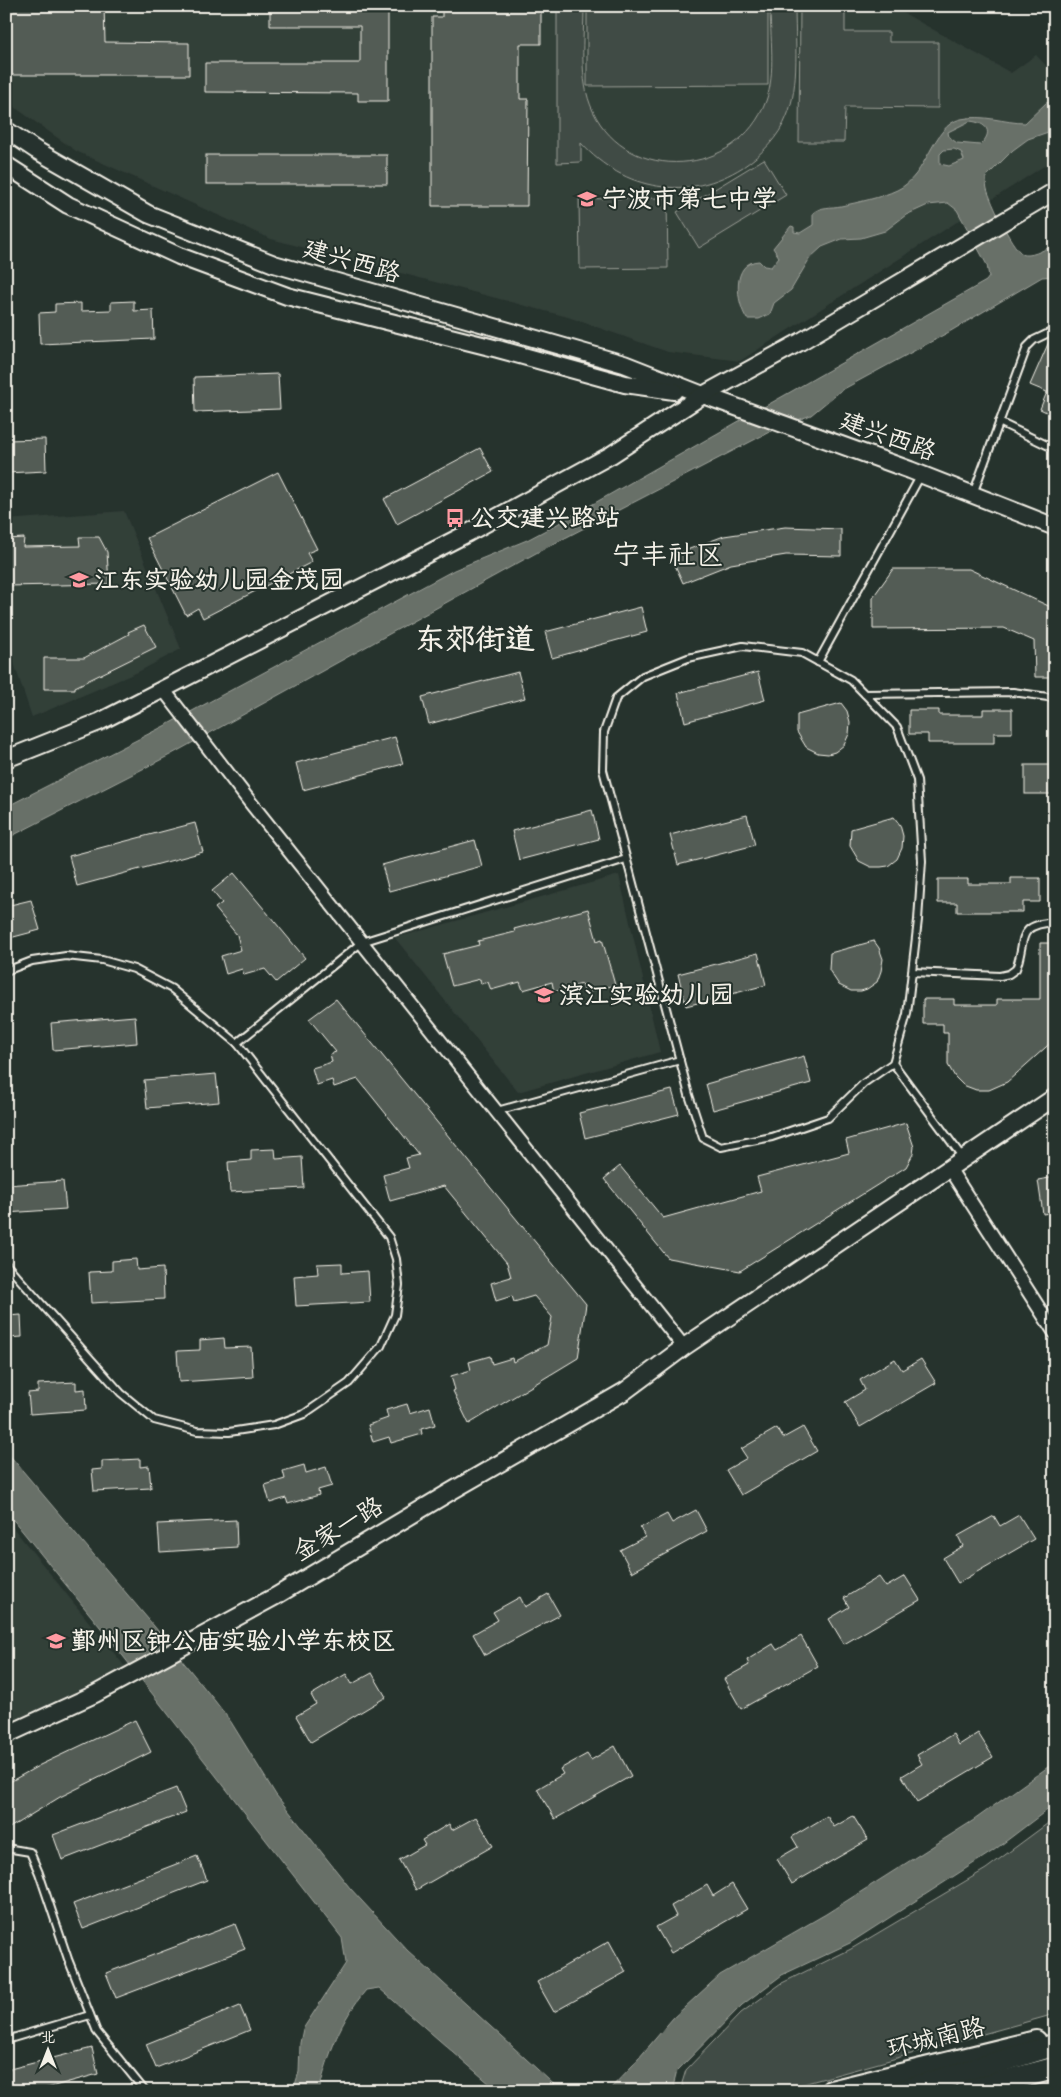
<svg xmlns="http://www.w3.org/2000/svg" width="1061" height="2097" font-family="Caveat,'LXGW WenKai TC',sans-serif">
<style>
.built{fill:#333f39}
.green{fill:#414b45;stroke:#9a9e96}
.water{fill:#676f68;stroke:#9fa39b;fill-rule:evenodd}
.building{fill:#525c55;stroke:#f4f1e8}
.lines{fill:none;stroke-linecap:round;stroke-linejoin:round}
.service-casing{stroke:#f4f1e8;stroke-width:10}
.minor-casing{stroke:#f4f1e8;stroke-width:16}
.tertiary-casing{stroke:#f4f1e8;stroke-width:20}
.primary-casing{stroke:#f4f1e8;stroke-width:24}
.trunk-casing{stroke:#f4f1e8;stroke-width:25}
.service{stroke:#26332d;stroke-width:6}
.minor{stroke:#26332d;stroke-width:12}
.tertiary{stroke:#26332d;stroke-width:16}
.primary{stroke:#26332d;stroke-width:20}
.trunk{stroke:#26332d;stroke-width:21}
.labels{text-anchor:middle;dominant-baseline:central;stroke-width:4;stroke-linejoin:round;paint-order:stroke}
.poi-label{font-size:25px;font-weight:bold;fill:#f4f1e8;stroke:#26332d;text-anchor:start}
.street-label{font-size:25px;fill:#f4f1e8;stroke:#26332d}
.quarter-label{font-size:28px;fill:#f4f1e8;stroke:#26332d}
.district-label{font-size:30px;font-weight:bold;fill:#f4f1e8;stroke:#26332d}
</style>
<rect width="100%" height="100%" fill="#26332d"/>
<filter id="ink" filterUnits="userSpaceOnUse"><feTurbulence type="fractalNoise" baseFrequency=".02" numOctaves="2"/><feDisplacementMap in="SourceGraphic" scale="10" xChannelSelector="R" yChannelSelector="G"/><feConvolveMatrix kernelMatrix="1 2 1 2 8 2 1 2 1" color-interpolation-filters="sRGB"/></filter>
<g filter="url(#ink)">
<!-- built -->
<g class="built">
<path d="M6 6H891L1011 73 1036 55 1055 75V159L740 361 668 352 568 317 271 239 76 151 6 101Z"/>
<path d="M124 511 181 649 138 672 32 717 6 639V520Z"/>
<path d="M619 875 660 1052 518 1092 395 938Z"/>
<path d="M6 1519 126 1668 6 1725Z"/>
</g>
<!-- green -->
<g class="green">
<path d="M557 6H584C584 40 578 79 593 111 628 185 738 177 766 101 776 74 770 35 770 6H795C795 39 800 85 787 116 779 137 761 155 743 167 688 202 624 191 581 143V162L557 163Z"/>
<path d="M587 6H768V85L587 86Z"/>
<path d="M800 6H845V32H889V42H938V108L845 107 844 142H799Z"/>
<path d="M764 159 786 195 699 248 677 212Z"/>
<path d="M667 198 668 268 580 269 579 199Z"/>
<path d="M1055 1818V2014L778 2091H685L682 2083 686 2070 741 2013 782 1983 851 1949 986 1869Z"/>
</g>
<!-- water -->
<g class="water">
<path d="M1055 101V127L1051 131 1028 139 1013 150 986 177C986 180 986 185 987 189 990 200 1014 254 1025 255 1035 256 1046 248 1055 245V276L1042 277 949 332 840 391 811 415 777 428 536 553 170 755 6 839V807L170 723 454 570 527 540 563 521 986 281 989 277 987 265 957 210 948 203 928 205 906 215 885 231 861 238 842 239 822 247 810 258 791 290 774 303 770 314 759 319H747C736 302 731 262 759 261L764 266 771 267 779 257 773 248 791 226 794 227V232L800 233 813 225V213C821 206 831 208 841 206 859 202 880 198 897 190 928 176 932 125 961 119 984 114 1004 123 1025 123L1046 103ZM970 121C987 123 994 132 980 145L957 143 949 137 948 132ZM954 149 961 152 964 160 949 166 940 164V154L944 150Z"/>
<path d="M6 1451 154 1626 215 1701 231 1722 276 1795 350 1888 407 1950 561 2091H498L379 1988 366 1990C340 2021 329 2052 319 2091H293L299 2072 300 2043 303 2029 346 1963 342 1938 109 1638 6 1511Z"/>
<path d="M1055 1762V1804L993 1851 850 1943 782 1975 742 2005 677 2071 674 2083 677 2091H608L633 2065 673 2018 720 1975 826 1914 974 1820Z"/>
</g>
<!-- building -->
<g class="building">
<path d="M6 6H104L105 42 189 43V75H6Z"/>
<path d="M270 6H388V101H358V93L205 92V63H360V26H270Z"/>
<path d="M442 6H541V44H520V99H528L527 206H432V17H442Z"/>
<rect x="206" y="155" width="181" height="29"/>
<path d="M134 301V311L153 310 154 339 40 344 39 313 55 312V304L81 303V311L111 310V302Z"/>
<path d="M1055 336V416L1040 409 1047 392 1030 385 1051 337Z"/>
<path d="M278 374 280 409 195 412 194 377Z"/>
<path d="M45 439 46 471 6 473V440Z"/>
<path d="M480 448 493 472 397 524 384 499Z"/>
<path d="M278 472 317 549 307 553 312 562 203 618 198 608 186 615 147 538Z"/>
<path d="M785 527 841 529V556L786 555 731 564 683 583 671 556 724 536Z"/>
<path d="M79 537H99L107 552 109 584 6 586V539L24 538 23 547 80 546Z"/>
<path d="M893 569H969L1055 609V677H1035L1034 641 1004 628 873 629V597Z"/>
<path d="M641 607 647 632 552 658 545 632Z"/>
<path d="M144 625 156 647 75 687V689H44V658H84L129 634 128 632Z"/>
<path d="M518 672 525 698 429 724 422 697Z"/>
<path d="M758 672 765 700 685 722 678 693Z"/>
<path d="M841 703 847 711 850 722 849 734 844 745 835 752 828 754 818 753 806 747 797 732V715Z"/>
<path d="M983 709H1012V733H994V743H928V734H909V710H939V715H983Z"/>
<path d="M395 737 403 764 303 790 296 763Z"/>
<rect x="1025" y="765" width="30" height="29"/>
<path d="M592 810 599 839 519 860 512 831Z"/>
<path d="M747 815 755 845 678 865 670 835Z"/>
<path d="M894 817 900 825 903 836 902 848 897 859 888 866 881 867H871L859 861 850 846 851 829Z"/>
<path d="M195 823 203 852 77 886 69 856Z"/>
<path d="M475 840 482 866 389 891 382 865Z"/>
<path d="M234 873 305 958 276 982 265 969 244 975 242 969 226 974 221 956 241 950 237 935 215 908 222 903 212 891Z"/>
<path d="M1011 878H1040V902H1023V912H957V903H938V879H968V884H1011Z"/>
<path d="M31 900 40 930 6 939V906Z"/>
<path d="M588 909 597 941 602 939 615 985 585 993 582 984 554 992 552 982 523 990 520 982 491 990 488 982 481 984 480 979 452 986 443 954 479 945 478 941 515 932 514 929Z"/>
<path d="M874 941 879 948 883 959 881 971 877 982 867 989 861 991H851L839 985 829 970 830 953Z"/>
<path d="M1040 943H1055V1039L1007 1082 989 1090H976L963 1085 955 1077 948 1065V1033H943V1024H923V999H954V1005H997V999H1040Z"/>
<path d="M758 953 766 985 686 1006 678 974Z"/>
<path d="M336 999 586 1304 578 1358 469 1424 453 1391 455 1390 451 1376 471 1370 469 1362 490 1356 492 1364 512 1358 513 1362 547 1345 552 1317 534 1296 514 1302 512 1296 496 1301 491 1283 511 1277 507 1263 444 1186 390 1201 383 1175 409 1168 406 1158 419 1155 358 1079 334 1087 332 1080 317 1085 312 1068 332 1062 330 1054 336 1052 309 1019Z"/>
<path d="M135 1016 137 1043 53 1050 51 1023Z"/>
<path d="M804 1056 811 1083 713 1110 706 1084Z"/>
<path d="M216 1074 219 1102 147 1108 144 1080Z"/>
<path d="M672 1090 679 1114 585 1138 579 1113Z"/>
<path d="M906 1123 914 1147 913 1154 906 1167 740 1271 668 1258 604 1179 620 1166 663 1218 761 1191 757 1177 849 1153 846 1140Z"/>
<path d="M275 1149 276 1159 302 1157 304 1188 230 1192 228 1162 251 1160V1150Z"/>
<path d="M1055 1177V1212L1043 1214 1038 1180Z"/>
<path d="M63 1181 66 1209 6 1213V1185Z"/>
<path d="M136 1259 137 1270 163 1268 164 1299 91 1303 89 1272 112 1271V1261Z"/>
<path d="M342 1263V1273L368 1271 370 1302 296 1306 294 1276 318 1274 317 1264Z"/>
<path d="M21 1315 22 1337 6 1338V1316Z"/>
<path d="M224 1338 225 1348 251 1347 253 1377 179 1382 177 1351 200 1350V1340Z"/>
<path d="M895 1359 902 1370 921 1359 936 1383 860 1427 845 1402 865 1390 860 1380Z"/>
<path d="M76 1382V1390L85 1389 86 1410 30 1414 28 1393 38 1392V1384Z"/>
<path d="M407 1404 410 1413 430 1407 435 1425 421 1429 422 1434 391 1443 389 1437 373 1442 368 1425 388 1418 386 1410Z"/>
<path d="M803 1427 817 1451 741 1495 726 1470 747 1458 741 1449 777 1428 783 1438Z"/>
<path d="M140 1459V1467L149 1466 151 1488 94 1491 92 1470 102 1469V1461Z"/>
<path d="M304 1465 306 1473 326 1467 332 1486 318 1490 319 1495 288 1504 286 1498 270 1503 265 1485 285 1479 283 1471Z"/>
<path d="M696 1510 707 1531 632 1572 620 1550 645 1537 640 1528 667 1514 672 1523Z"/>
<path d="M1019 1515 1034 1539 958 1583 943 1558 963 1546 958 1536 994 1516 1000 1526Z"/>
<path d="M236 1520 237 1547 160 1552 158 1524Z"/>
<path d="M905 1576 920 1600 844 1644 829 1619 849 1607 844 1598 879 1577 886 1587Z"/>
<path d="M548 1594 560 1615 485 1655 473 1634 498 1620 493 1612 520 1597 525 1607Z"/>
<path d="M801 1636 818 1666 741 1709 724 1679 749 1665 747 1660 773 1644 777 1650Z"/>
<path d="M372 1673 386 1697 311 1742 296 1716 316 1704 311 1695 346 1674 352 1684Z"/>
<path d="M135 1720 151 1752 60 1797 6 1830V1784L40 1765Z"/>
<path d="M978 1733 993 1757 917 1802 902 1776 922 1764 917 1755 953 1734 959 1745Z"/>
<path d="M615 1746 631 1776 555 1819 537 1789 563 1774 560 1769 587 1754 591 1760Z"/>
<path d="M176 1788 186 1812 62 1860 53 1835Z"/>
<path d="M827 1816 834 1827 853 1816 868 1840 792 1884 777 1859 798 1847 792 1837Z"/>
<path d="M476 1817 493 1846 416 1890 399 1860 425 1845 422 1840 449 1824 452 1830Z"/>
<path d="M197 1856 207 1880 83 1929 73 1904Z"/>
<path d="M732 1884 747 1909 671 1953 656 1927 676 1916 671 1906 707 1885 713 1896Z"/>
<path d="M235 1924 245 1949 116 1998 106 1973Z"/>
<path d="M609 1941 626 1972 554 2012 537 1982Z"/>
<path d="M240 2006 250 2030 156 2068 146 2044Z"/>
<path d="M92 2048 98 2074 36 2091H10L6 2070Z"/>
</g>
<g class="lines">
<!-- service casing -->
<g class="service-casing">
<g id="service">
<path d="M999 422 1055 449"/>
<path d="M973 494 1027 347 1034 340 1055 330"/>
<path d="M743 646 802 653 851 680 897 727 917 780 922 861 918 920 907 1014 893 1063 864 1083 828 1118 772 1137 721 1147 703 1138 689 1095 603 770 604 732 616 698 643 676 688 658Z"/>
<path d="M818 662 921 475"/>
<path d="M865 694 1013 692 1055 698"/>
<path d="M6 971 32 961 66 956 102 960 134 969 172 989 237 1043 389 1237 396 1259 399 1285 395 1315 381 1346 349 1383 304 1414 274 1425 229 1432 197 1431 154 1420 121 1393 6 1264"/>
<path d="M912 972 1000 976 1009 974 1016 969C1027 940 1014 925 1055 922"/>
<path d="M237 1043 362 942 626 859"/>
<path d="M893 1063 963 1158"/>
<path d="M497 1111 680 1060"/>
<path d="M6 1848 30 1852 39 1873 68 1959 97 2032 145 2091"/>
<path d="M6 2040 90 2015"/>
</g>
</g>
<!-- minor casing -->
<g class="minor-casing">
<g id="minor">
<path d="M163 689 250 802 684 1347"/>
<path d="M949 1168 1055 1333"/>
</g>
</g>
<!-- tertiary casing -->
<g class="tertiary-casing">
<g id="tertiary">
<path d="M6 130 36 150 148 214 274 264 624 364 703 395 910 470 1055 527"/>
<path d="M6 165 68 205 179 256 287 296 498 349 625 384 674 391"/>
<path d="M6 759 99 722 468 533 611 455 703 395 800 342 1055 191"/>
<path d="M6 1735 95 1694 276 1596 450 1492 625 1391 684 1347 1055 1097"/>
</g>
</g>
<!-- primary casing -->
<g class="primary-casing">
<path id="primary" d="M831 2091 1036 2041"/>
</g>
<!-- trunk casing -->
<g class="trunk-casing">
<g id="trunk">
<path d="M901 2091 1055 2045"/>
<path d="M967 2091 1055 2068"/>
</g>
</g>
<!-- service -->
<use href="#service" class="service"/>
<!-- minor -->
<use href="#minor" class="minor"/>
<!-- tertiary -->
<use href="#tertiary" class="tertiary"/>
<!-- primary -->
<use href="#primary" class="primary"/>
<!-- trunk -->
<use href="#trunk" class="trunk"/>
</g>
</g>
<!-- icons -->
<defs>
<g id="school-bare" transform="scale(1.5)"><path d="M0-5L7-2L0 1L-7-2ZM-4 1L0 2.5L4 1V4Q0 6-4 4Z" fill="#ff9aa2" stroke="#26332d" stroke-width="2.5" paint-order="stroke"/></g>
<g id="bus-bare" transform="scale(1.5)"><path d="M-5-6H5V4H4V6H2V4H-2V6H-4V4H-5ZM-3.5-4V0h7V-4ZM-3.5 1.2v1.5H-2V1.2ZM2 1.2v1.5H3.5V1.2Z" fill="#ff9aa2" stroke="#26332d" stroke-width="2.5" paint-order="stroke"/></g>
</defs>
<g fill-rule="evenodd">
<use href="#school-bare" x="587" y="199"/>
<use href="#bus-bare" x="455" y="518"/>
<use href="#school-bare" x="79" y="580"/>
<use href="#school-bare" x="544" y="995"/>
<use href="#school-bare" x="56" y="1641"/>
</g>
<g class="labels">
<!-- poi labels -->
<g class="poi-label">
<text x="602" y="199">宁波市第七中学</text>
<text x="470" y="518">公交建兴路站</text>
<text x="94" y="580">江东实验幼儿园金茂园</text>
<text x="559" y="995">滨江实验幼儿园</text>
<text x="71" y="1641">鄞州区钟公庙实验小学东校区</text>
</g>
<!-- street labels -->
<g class="street-label">
<text transform="translate(352 261) rotate(16)">建兴西路</text>
<text transform="translate(888 436) rotate(20)">建兴西路</text>
<text transform="translate(338 1529) rotate(-31)">金家一路</text>
<text transform="translate(936 2038) rotate(-14)">环城南路</text>
</g>
<!-- quarter labels -->
<g class="quarter-label">
<text x="668" y="554">宁丰社区</text>
</g>
<!-- district labels -->
<g class="district-label">
<text x="475" y="639">东郊街道</text>
</g>
</g>
<!-- margin -->
<rect width="1061" height="2097" fill="none" stroke="#26332d" stroke-width="25"/>
<rect x="12" y="12" width="1036" height="2072" fill="none" stroke="#f4f1e8" stroke-width="2" filter="url(#ink)"/>
<!-- north arrow -->
<g transform="translate(48 2050)" stroke="#26332d" stroke-width="4" paint-order="stroke">
<path d="M0-4L9 19L0 12L-9 19Z" fill="#f4f1e8"/>
<text y="-8" font-size="14" font-weight="bold" text-anchor="middle" fill="#f4f1e8">北</text>
</g>
</svg>
